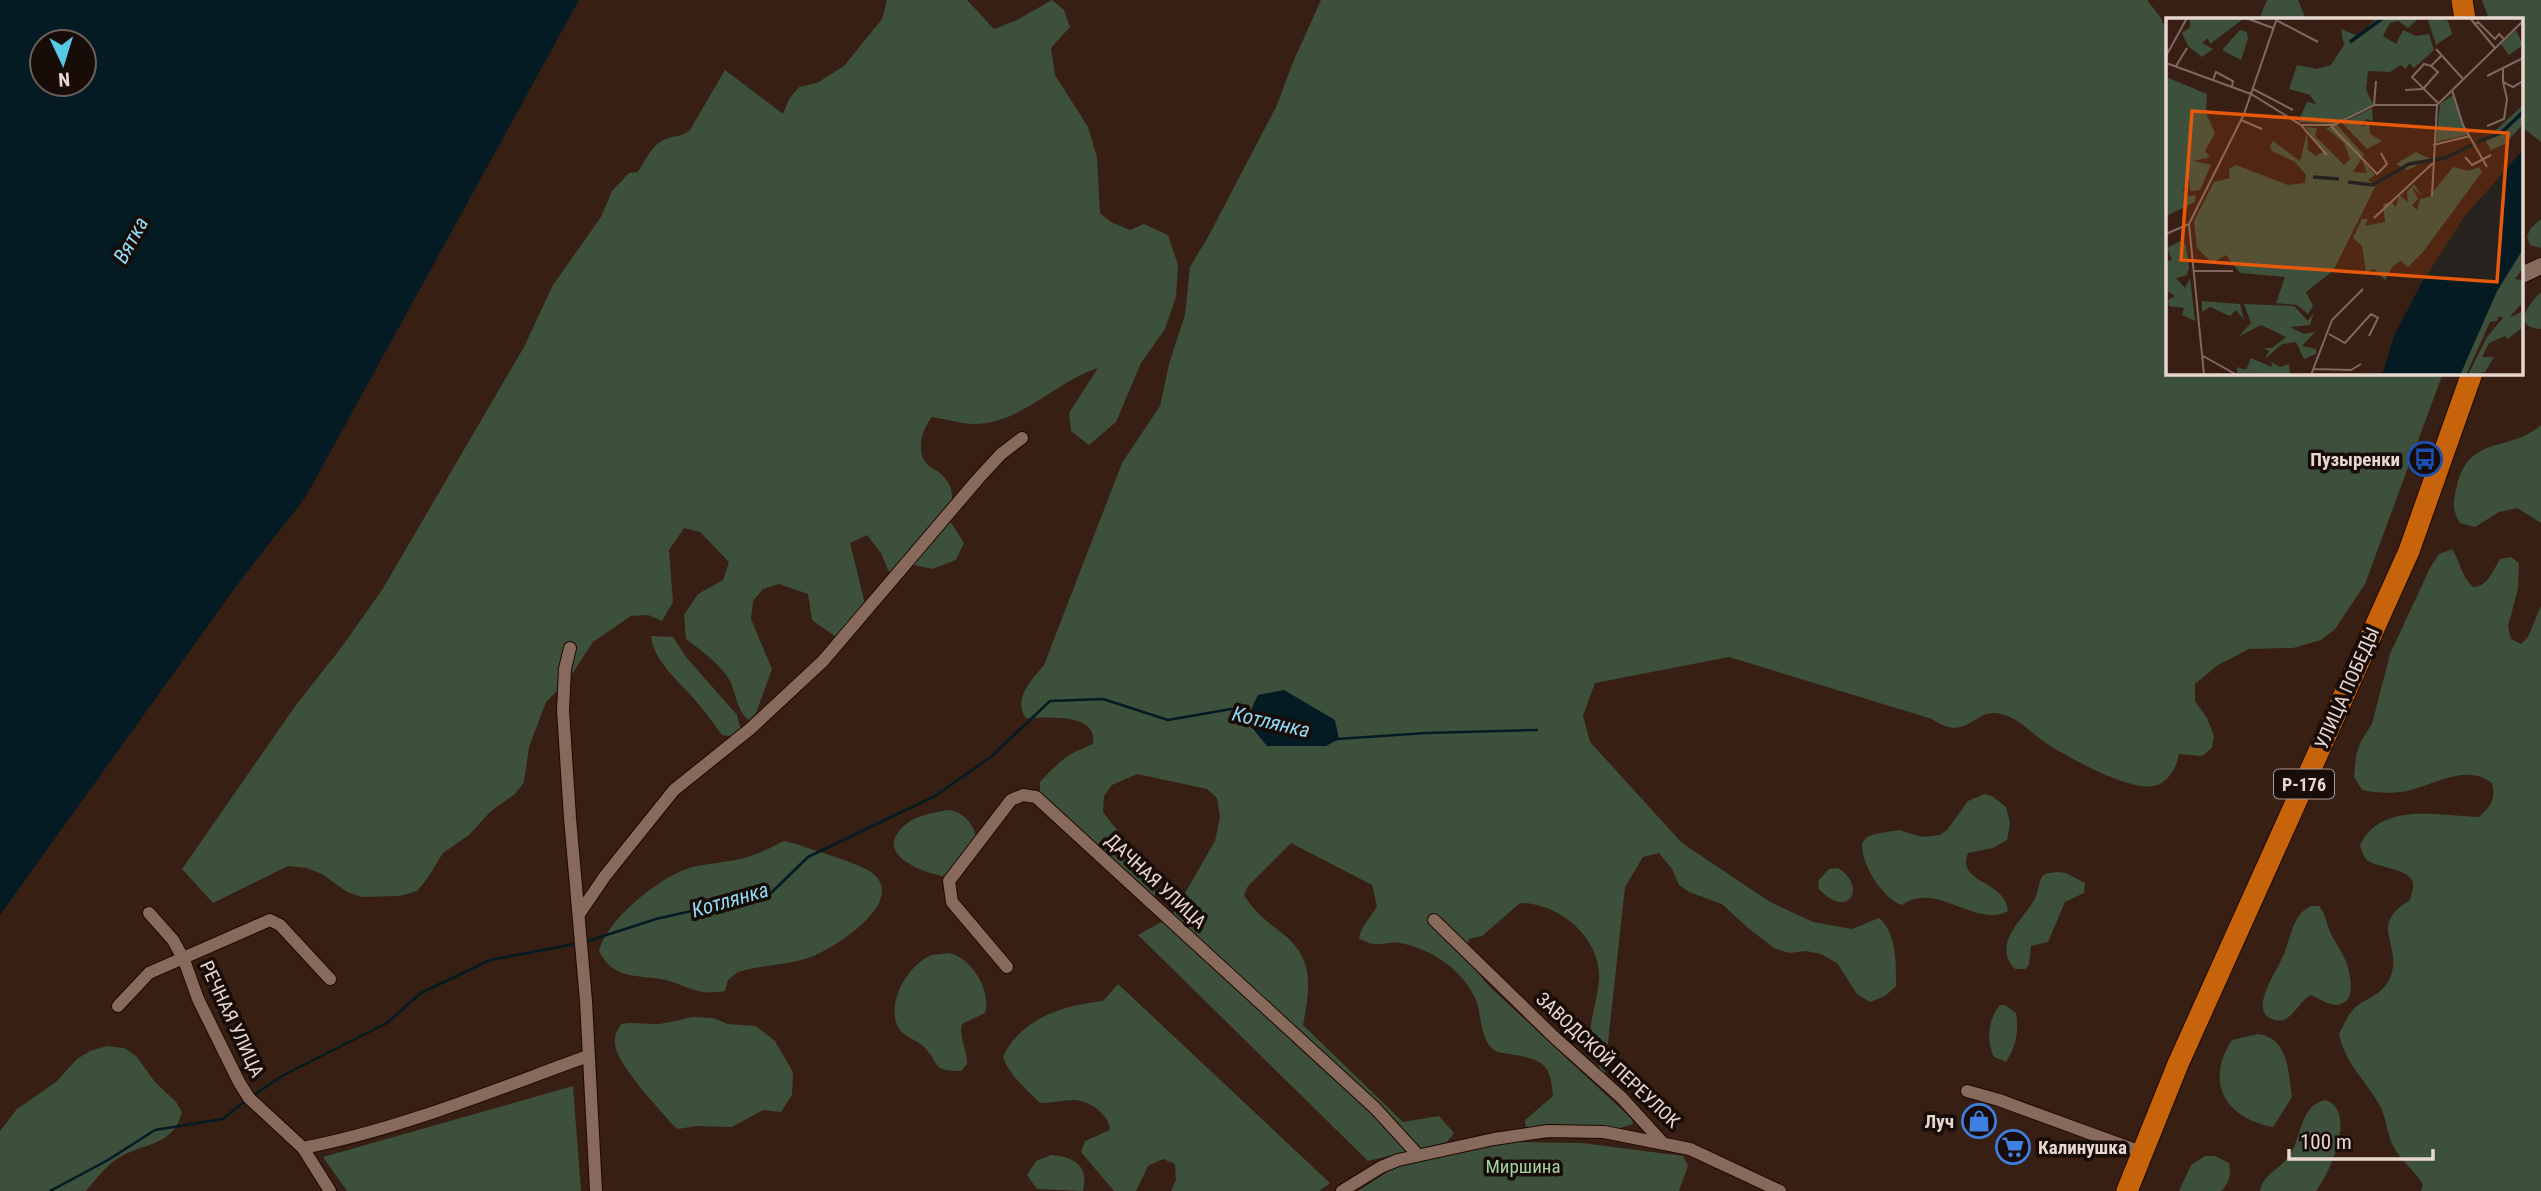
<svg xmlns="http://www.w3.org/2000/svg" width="2541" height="1191" font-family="'Roboto Condensed',sans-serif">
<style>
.green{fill:#3c503c}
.water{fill:#041b23;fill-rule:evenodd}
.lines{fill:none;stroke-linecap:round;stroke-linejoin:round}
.stream{stroke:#041b23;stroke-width:2.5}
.street-casing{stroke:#1e0801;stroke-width:14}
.secondary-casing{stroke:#1e0801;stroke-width:18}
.highway-casing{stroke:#1e0801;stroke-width:23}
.street{stroke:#886a5c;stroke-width:12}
.secondary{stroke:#886a5c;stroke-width:16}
.highway{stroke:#c6630b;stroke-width:21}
.labels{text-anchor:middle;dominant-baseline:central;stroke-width:7;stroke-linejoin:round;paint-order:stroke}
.shield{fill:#170c07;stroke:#a99a93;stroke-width:2}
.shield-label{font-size:18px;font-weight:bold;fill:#e8d7cf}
.poi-label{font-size:19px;font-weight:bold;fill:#e8d7cf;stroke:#170c07;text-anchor:end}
.street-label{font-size:19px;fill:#e8d7cf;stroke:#170c07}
.park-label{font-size:19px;fill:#a2d3a2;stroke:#170c07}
.water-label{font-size:21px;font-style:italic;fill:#8edaf7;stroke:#170c07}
.inset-river{fill:none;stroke:#041b23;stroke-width:3.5}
.inset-road{fill:none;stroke:#7e695e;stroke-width:2}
.view{fill:#e8590c;fill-opacity:0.15;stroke:#e8590c;stroke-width:3.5}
.inset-edge{fill:none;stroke:#e8d7cf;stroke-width:3.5}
</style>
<rect width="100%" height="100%" fill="#381f13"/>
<!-- green -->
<g class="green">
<path d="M887 0H967L994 29 1017 20 1052 0 1064 10 1070 27 1051 48 1055 75 1088 127 1097 157 1100 213 1111 222 1130 230 1144 224 1168 235 1178 265 1176 297 1165 329 1141 363 1116 422 1089 445 1071 431 1069 413 1098 368C1056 381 1022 423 975 424 961 424 946 419 932 417 922 429 916 449 926 463 931 469 940 471 944 477 955 489 953 504 948 518L964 543 956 560 932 569 909 564 892 579 881 553 867 535 850 543 865 604 836 637 812 620 808 594 779 584 763 589 753 601 751 619 772 669 756 713 749 720C736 710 737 695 730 681 720 663 701 651 686 639L684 615 698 594 723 580 729 562 700 532 684 528 669 550 673 602 662 621 648 615 631 616 593 642 568 680 546 702 529 747 524 782 515 794 490 812 469 835 443 853 427 879 417 891 400 896 362 897 347 892 322 874 307 868 288 866 213 903 182 869 296 705 341 648 382 590 524 347 553 285 601 217 612 191 629 173 638 172C646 159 653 142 669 138 678 135 682 137 690 130L725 70 783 114 789 99 799 87 817 83 844 66 882 19Z"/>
<path d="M1321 0H2147L2161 18 2168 35V373H2443L2365 584 2335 629 2321 640 2293 648 2249 649 2218 665 2195 684V701L2207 718 2214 736 2212 748 2202 756 2179 754C2177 767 2168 783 2154 786 2128 791 2067 757 2046 743 2031 733 2019 718 2001 714 1973 707 1968 744 1932 719L1729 657 1595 683 1583 716 1590 742 1682 843 1770 902 1813 922 1852 929 1879 918C1897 934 1896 963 1896 986L1885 996 1870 1002 1857 994 1837 963 1821 954 1806 951 1789 953 1774 948 1748 928 1722 904 1689 892 1679 885 1672 869 1659 853 1643 857 1625 887 1604 1079C1599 1061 1589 1056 1590 1035 1591 1017 1597 999 1599 981 1602 939 1560 903 1520 903L1482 936 1469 939C1464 961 1475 969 1489 986L1632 1119 1633 1124 1620 1128 1526 1127 1525 1120 1553 1096C1551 1061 1540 1059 1509 1054 1504 1053 1498 1053 1494 1050 1480 1040 1482 1016 1476 1000 1463 970 1433 950 1401 943 1392 941 1383 945 1374 944 1369 944 1364 940 1359 939 1361 925 1371 918 1377 906L1372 885 1291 843 1248 886 1244 895C1254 912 1268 922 1283 934 1315 959 1310 989 1303 1025L1403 1122 1439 1116 1454 1133 1447 1142 1368 1161 1138 935 1172 916 1215 841 1220 817 1217 798 1207 789 1137 774 1112 785 1104 796 1103 812 1143 863 1156 885 1154 900 1040 793V782C1060 761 1065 755 1093 744 1098 712 1046 718 1026 718 1012 700 1032 679 1044 665L1122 463 1160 406 1169 364 1185 315 1190 267 1208 237 1276 107 1294 60Z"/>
<path d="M2267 0H2298L2306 19H2259Z"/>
<path d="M2482 0H2541V142L2522 127V19H2489Z"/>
<path d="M2541 219V248L2530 245 2527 237 2530 229Z"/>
<path d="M2541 292V329C2510 327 2529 304 2541 292Z"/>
<path d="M2541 425V523L2517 508 2499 512 2475 527 2460 523C2452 510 2453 501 2457 486 2469 434 2509 453 2541 425Z"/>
<path d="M2452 549C2461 563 2460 574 2473 587 2488 587 2493 570 2500 559L2511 557 2519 563 2518 589 2508 626 2511 639 2521 644 2528 637 2541 606V1191H2421L2423 1184C2414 1170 2401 1161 2393 1146 2387 1133 2386 1117 2379 1104 2365 1080 2345 1063 2339 1034 2344 1025 2348 1013 2357 1006 2369 997 2383 994 2390 978 2404 943 2366 927 2410 900 2411 895 2414 888 2413 883 2410 868 2376 868 2367 860 2363 856 2362 851 2360 845 2381 801 2440 816 2479 817 2491 806 2496 799 2492 783 2466 763 2434 785 2407 791 2393 794 2376 793 2362 790L2354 777 2356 756 2361 741 2372 724 2390 654 2430 568 2439 554Z"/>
<path d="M651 636 673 637 686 657 737 715 741 731 737 737 722 735C713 723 705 711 695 700 679 681 654 662 651 636Z"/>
<path d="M1984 794 1992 796 2006 807 2010 823 2007 840 1993 848 1968 853C1956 884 2006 880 2008 911 1977 929 1935 880 1902 905 1882 898 1861 864 1862 843L1867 837 1875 834 1899 830 1922 837 1940 835 1947 830 1968 801Z"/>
<path d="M947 810C965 811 975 826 977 843L947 877C923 873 871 854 905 825 916 815 934 813 947 810Z"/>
<path d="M784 841 796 844C815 851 856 862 871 872 910 900 835 948 811 957 788 965 762 965 738 972L728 980 725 991C718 992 709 993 703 992 690 990 678 983 666 980 638 974 614 981 599 951 607 920 656 880 686 869 705 863 725 863 744 858 758 854 771 848 784 841Z"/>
<path d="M1838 868C1867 885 1850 922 1819 889L1818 881 1829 869Z"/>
<path d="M2057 872 2066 873 2085 883 2084 893 2065 902 2048 942 2031 946 2029 965 2025 969H2015C1992 945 2021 921 2033 902 2038 895 2038 884 2042 877 2045 872 2052 873 2057 872Z"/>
<path d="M2311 906H2319C2326 914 2326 922 2330 932 2335 942 2342 951 2346 962 2351 974 2357 1003 2337 1005 2328 1005 2318 998 2311 995 2298 1001 2291 1027 2272 1019 2248 1010 2278 970 2283 956 2291 939 2292 914 2311 906Z"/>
<path d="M949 953C971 957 992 991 985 1013L962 1024C958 1037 968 1050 967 1064L961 1071C930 1071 941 1064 924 1047 916 1039 903 1037 898 1027 886 1002 908 964 932 955 937 954 944 954 949 953Z"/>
<path d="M1118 984 1330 1183 1319 1191H1171L1176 1180 1175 1164 1163 1159 1148 1166 1136 1191H1114L1081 1152 1085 1141 1110 1130C1110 1115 1089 1100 1074 1100 1063 1100 1052 1103 1040 1103 1027 1090 1009 1075 1003 1057 1021 1018 1064 1005 1103 1001Z"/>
<path d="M2000 1005H2005L2016 1013C2019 1032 2016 1046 2006 1062L1994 1057C1986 1041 1988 1019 2000 1005Z"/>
<path d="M694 1017 713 1018 728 1024 756 1026 775 1041 793 1072 792 1095 781 1112 763 1110 732 1127 696 1126 678 1129 673 1125C659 1109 617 1064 615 1045 614 1036 617 1031 621 1024 634 1022 643 1024 655 1024 663 1025 684 1018 694 1017Z"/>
<path d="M2258 1034C2289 1038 2288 1072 2292 1097L2273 1127C2226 1118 2204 1083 2232 1040Z"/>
<path d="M107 1046 124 1048 136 1056 155 1082 176 1102 182 1112C173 1146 147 1142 122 1156 107 1164 97 1178 86 1191H0V1131L17 1109 56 1082 77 1059 90 1051Z"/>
<path d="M573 1086 581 1191H347L323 1157Z"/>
<path d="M2325 1100C2358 1109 2330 1174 2316 1191H2260C2263 1173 2283 1168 2291 1153 2302 1134 2301 1105 2325 1100Z"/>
<path d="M1499 1142 1582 1143 1683 1156 1688 1166 1679 1191H1358L1395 1167Z"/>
<path d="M1051 1155C1074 1157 1089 1165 1083 1191L1037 1189 1027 1175 1036 1161Z"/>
<path d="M2205 1156H2215L2229 1163C2232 1173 2229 1184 2221 1191H2179L2191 1165Z"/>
</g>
<!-- water -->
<g class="water">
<path d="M0 0H579L305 498 240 581 0 915ZM42 42H84V84H42Z"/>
<path d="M1284 690 1335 720 1339 739 1326 746H1267C1249 724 1244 722 1258 695Z"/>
</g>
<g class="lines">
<!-- stream -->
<g class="stream">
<path d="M1337 739 1426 733 1537 730"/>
<path d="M585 942 656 919 771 893 808 857 935 796 992 756 1050 701 1103 699 1168 720 1231 709 1250 714"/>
<path d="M254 1095 280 1077 387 1023 421 993 490 960 575 944"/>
<path d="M50 1191 108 1160 155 1130 223 1119 245 1101"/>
</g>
<!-- street casing -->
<g class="street-casing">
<g id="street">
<path d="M570 648 565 669 563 710 570 818 586 1001 596 1191"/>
<path d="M149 913 173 940 184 960 198 999 239 1082 249 1098 303 1148 330 1191"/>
<path d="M579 914 605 876 674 790 750 729 823 661 978 479 1001 454 1022 438"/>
<path d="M1434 920 1554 1037 1622 1098 1662 1142"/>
<path d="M1007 967 952 902 949 881 1011 800 1023 795 1036 797 1375 1108 1418 1155"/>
<path d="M118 1006 149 973 270 920 280 925 330 979"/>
<path d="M1967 1091 1999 1100 2141 1152"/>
<path d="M303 1148C401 1129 494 1090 588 1056"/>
<path d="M1342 1191 1381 1167 1398 1160 1494 1139 1548 1131 1604 1132 1690 1149 1780 1191"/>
</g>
</g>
<!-- secondary casing -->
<g class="secondary-casing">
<path id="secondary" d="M2522 275 2541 266"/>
</g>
<!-- highway casing -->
<g class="highway-casing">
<g id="highway">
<path d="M2462 0 2465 19"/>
<path d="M2127 1191 2178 1064 2409 551 2472 373"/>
</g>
</g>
<!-- street -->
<use href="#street" class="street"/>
<!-- secondary -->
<use href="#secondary" class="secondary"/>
<!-- highway -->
<use href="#highway" class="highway"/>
</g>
<!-- icons -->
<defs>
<g id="bus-ring" transform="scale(1.75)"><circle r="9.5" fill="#170c07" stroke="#1a4fb4" stroke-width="1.5"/><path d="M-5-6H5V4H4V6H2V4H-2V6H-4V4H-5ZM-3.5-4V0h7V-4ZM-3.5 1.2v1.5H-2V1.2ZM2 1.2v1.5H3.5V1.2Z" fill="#1a4fb4"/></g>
<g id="shop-ring" transform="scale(1.75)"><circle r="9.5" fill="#170c07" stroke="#3f7fe0" stroke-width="1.5"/><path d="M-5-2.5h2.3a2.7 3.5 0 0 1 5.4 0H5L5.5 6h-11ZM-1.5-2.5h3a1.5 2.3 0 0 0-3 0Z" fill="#3f7fe0"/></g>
<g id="supermarket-ring" transform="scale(1.75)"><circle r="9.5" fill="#170c07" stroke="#3f7fe0" stroke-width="1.5"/><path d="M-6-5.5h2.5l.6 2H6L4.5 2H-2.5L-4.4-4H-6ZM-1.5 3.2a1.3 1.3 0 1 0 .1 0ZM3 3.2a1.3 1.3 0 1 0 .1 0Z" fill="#3f7fe0"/></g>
</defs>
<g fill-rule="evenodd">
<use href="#bus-ring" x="2425" y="459"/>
<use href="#shop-ring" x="1979" y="1121"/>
<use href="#supermarket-ring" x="2013" y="1147"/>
</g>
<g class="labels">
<!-- shield labels -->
<rect class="shield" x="2274" y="769.5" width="60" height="29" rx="5"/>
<g class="shield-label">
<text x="2304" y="784">Р-176</text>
</g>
<!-- poi labels -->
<g class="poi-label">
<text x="2400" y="459">Пузыренки</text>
<text x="1954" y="1121">Луч</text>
<text x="2038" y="1147" text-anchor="start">Калинушка</text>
</g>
<!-- street labels -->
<g class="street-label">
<text transform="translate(2347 688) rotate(-66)">УЛИЦА ПОБЕДЫ</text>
<text transform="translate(1156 881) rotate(43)">ДАЧНАЯ УЛИЦА</text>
<text transform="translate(232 1019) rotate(65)">РЕЧНАЯ УЛИЦА</text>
<text transform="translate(1608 1060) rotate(43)">ЗАВОДСКОЙ ПЕРЕУЛОК</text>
</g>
<!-- park labels -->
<g class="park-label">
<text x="1523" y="1166">Миршина</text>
</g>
<!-- water labels -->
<g class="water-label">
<text transform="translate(131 240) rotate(-61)">Вятка</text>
<text transform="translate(1271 722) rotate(13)">Котлянка</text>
<text transform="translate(730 900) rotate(-16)">Котлянка</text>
</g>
</g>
<!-- overview -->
<g transform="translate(2166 18)">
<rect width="357" height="357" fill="#381f13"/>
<path d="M24 0H74L77 1 44 26 42 20 36 25 47 31 36 39 22 28 16 15 24 9ZM211 0H253L242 10 232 3 224 5 217 18 230 26 237 12 250 18 263 16 268 32 248 50 243 45 240 51 234 47 224 54 202 53 200 72 207 86 168 106 132 104 141 84 150 86 144 77 123 71 131 47 151 51 165 47 178 27 175 11 192 18ZM273 0 282 3 286 16 270 27 262 2ZM74 12 81 14 82 21 75 42 56 32ZM350 12 357 27 343 37 335 26ZM0 59 41 76 40 95 49 115 39 133 44 139 28 143 45 147 34 172 24 173 23 162 17 172 23 178 30 177 29 184 0 198ZM287 77 301 117 270 124 274 86ZM357 87V106L339 126 325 132 319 122ZM206 90 207 103 200 101 195 109 203 106 204 116 216 123 201 131 176 105ZM171 107 198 137 187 154 201 155 196 142 209 157 202 162 210 167 167 253 140 274 147 288 142 296 131 287 110 285 119 259 74 255 60 237 46 245 31 230 28 203 48 164 64 160 63 151 70 147 122 167 139 165 140 157 129 144 106 133 104 128 107 123 134 143 141 115 142 132 150 138 157 134 140 109 151 110 149 118 178 147 184 141 178 125 160 110ZM250 134 265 141 241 152 230 146ZM287 149 303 153 313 149 316 154 257 234 242 249 235 243 227 248 219 262 208 251 200 254 196 228 187 220 196 201H202L199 208 219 204 217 186 225 184 230 189 233 177 242 184 241 174 248 166 256 178 246 169 252 181 246 187 251 192 254 181 263 179ZM14 223 20 227 23 250 21 257 10 260 19 270 24 260 29 303 16 297 18 290 3 288 2 282 9 278 0 272V243L6 242 1 230ZM357 231V250L349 261 357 262V284L343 300 357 293V309L342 321 339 318 323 325 316 339H328L319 354 302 357 321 319 337 300 333 298 331 303 324 304 300 357H294L331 273ZM36 283 74 286 78 302 70 292 64 298 44 289 36 294ZM78 286 128 288 142 303 148 294 144 307 124 309 138 316 149 314 136 328 150 331V336L138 341 130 324 116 326 99 341 103 333 98 330H106L120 319 95 307 72 319 85 305ZM85 340 106 349 105 344 114 349 123 346 124 357 71 355V349L80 352Z" fill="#3c503c"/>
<path d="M357 132V231L331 273 294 357H216L228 318 255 266 298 199Z" fill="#041b23"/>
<path class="inset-river" d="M184 24 217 0M311 124 335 115 357 94M147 159 173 161M182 164 207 167 243 146 279 140 306 127"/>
<path class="inset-road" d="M80 0 107 10M304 0 329 30M110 2 152 24M308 7 312 4 329 21 333 16 338 21M270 31 297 61M0 38 21 0M0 45 85 76 135 107 161 137M10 48 21 30M337 50V64L347 69 357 63M321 58 357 40M47 62 50 54 67 63 66 69M87 71 127 92M239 72 257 71 272 54 265 48M286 72 297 107 321 149M272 85 246 59 258 46 265 48 276 37M208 87 210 63M75 102 96 111M136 107H168L208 87H271M165 108 211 156 221 146 215 135M321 108 338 101 341 81 337 64M267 127 304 118M299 139 306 147 325 137M266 178 271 87 357 3M208 200 267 145M0 216 23 206M28 253H67M163 316 179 325 205 296 212 300 203 318M37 338 71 357M147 351 185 352 195 346M38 357 23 206 78 96 111 0M145 357 166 302 197 271"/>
<path class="view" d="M26 93 342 115 331 264 15 242Z"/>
<rect width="357" height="357" class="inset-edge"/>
</g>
<!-- north arrow -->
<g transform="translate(63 63) rotate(176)"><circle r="33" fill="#170c07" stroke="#6b5d57" stroke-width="2"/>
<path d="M0-5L12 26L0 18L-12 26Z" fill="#57c9e3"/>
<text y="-10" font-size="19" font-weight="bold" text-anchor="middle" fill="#e8d7cf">N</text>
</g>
<!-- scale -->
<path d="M2289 1149v10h144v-10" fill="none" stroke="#e8d7cf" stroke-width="3.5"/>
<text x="2300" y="1149" font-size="21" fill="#e8d7cf" stroke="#170c07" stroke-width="5" paint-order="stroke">100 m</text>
</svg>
